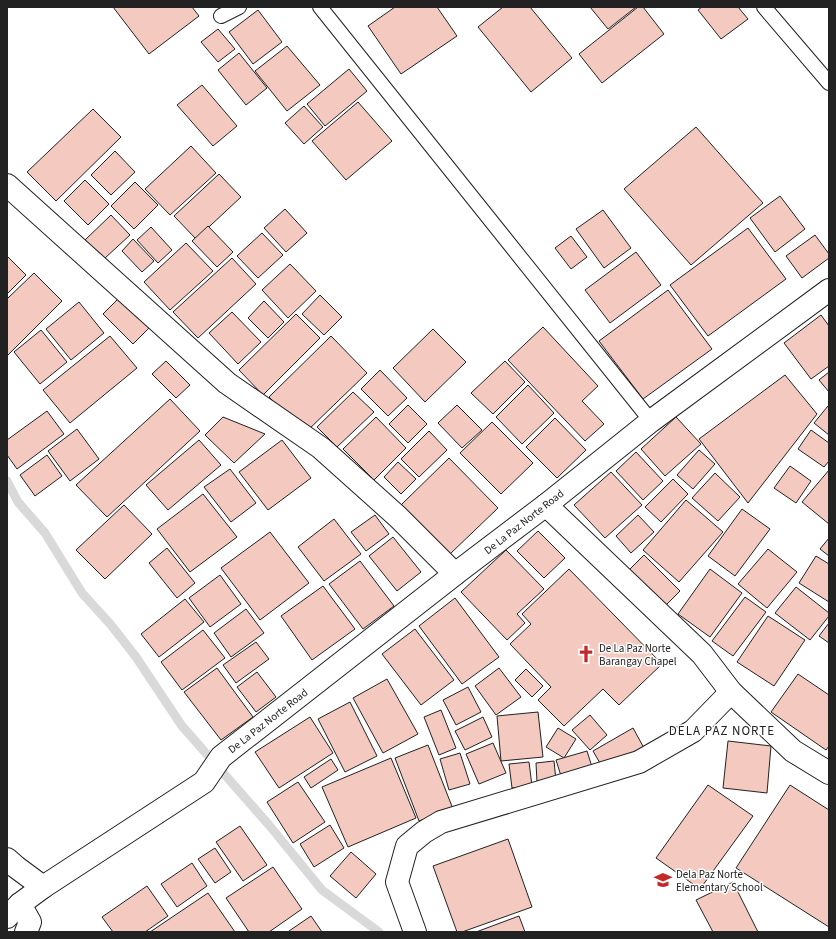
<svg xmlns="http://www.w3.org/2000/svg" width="836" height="939" font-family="'Source Sans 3',sans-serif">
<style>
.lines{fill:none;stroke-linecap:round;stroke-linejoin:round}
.stream{stroke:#d9d9d9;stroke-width:9}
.building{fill:#f3c9c0;stroke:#222}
.service-casing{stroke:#222;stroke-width:16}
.minor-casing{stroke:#222;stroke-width:24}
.tertiary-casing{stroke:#222;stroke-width:24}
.service{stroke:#fff;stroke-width:14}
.minor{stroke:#fff;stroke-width:22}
.tertiary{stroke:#fff;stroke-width:22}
.labels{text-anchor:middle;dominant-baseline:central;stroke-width:3;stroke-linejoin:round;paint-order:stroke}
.street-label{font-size:11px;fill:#222;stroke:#fff}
.poi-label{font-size:11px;fill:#222;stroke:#fff;text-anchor:start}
.quarter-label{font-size:13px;letter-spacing:1px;fill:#222;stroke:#fff}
</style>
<rect width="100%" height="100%" fill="#fff"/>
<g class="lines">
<!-- stream -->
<path class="stream" d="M7 481 18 502 45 533 82 593 111 625 136 657 182 726 269 825 322 890 379 932"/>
</g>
<!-- building -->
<g class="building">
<path d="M113 7H192L199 16 149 54Z"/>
<path d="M395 7H437L457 36 401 74 368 26Z"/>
<path d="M503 7H530L572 58 531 92 478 27Z"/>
<path d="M590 7H636L608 29Z"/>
<path d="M638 7H643L664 34 602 83 579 54Z"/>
<path d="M702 7H738L748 19 721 39 698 10Z"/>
<path d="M258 10 282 42 253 64 229 32Z"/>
<path d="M218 29 235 49 218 62 201 42Z"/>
<path d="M287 46 320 85 287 111 255 71Z"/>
<path d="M239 53 267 88 246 105 218 70Z"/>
<path d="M349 69 367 91 325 126 307 104Z"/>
<path d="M202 85 237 126 213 146 177 105Z"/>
<path d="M358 102 392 141 346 180 312 141Z"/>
<path d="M304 106 323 127 304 144 285 123Z"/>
<path d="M93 109 121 137 56 201 27 172Z"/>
<path d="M696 127 763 203 691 265 624 189Z"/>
<path d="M191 146 216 173 170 215 145 189Z"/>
<path d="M115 151 135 172 111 195 91 175Z"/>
<path d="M219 174 241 197 196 239 174 216Z"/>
<path d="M85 180 109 204 88 225 64 201Z"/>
<path d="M135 182 158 205 134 229 111 206Z"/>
<path d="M780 196 805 229 775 252 750 218Z"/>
<path d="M285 209 307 233 286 252 264 228Z"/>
<path d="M603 210 631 248 604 268 576 229Z"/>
<path d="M111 215 130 235 104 259 85 240Z"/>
<path d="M208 226 233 252 217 267 192 241Z"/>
<path d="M151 227 172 250 158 263 137 240Z"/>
<path d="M748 228 786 279 708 336 670 285Z"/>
<path d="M262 233 283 255 258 278 237 256Z"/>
<path d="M815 235 829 254V258L802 278 786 256Z"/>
<path d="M571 236 587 257 571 269 555 248Z"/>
<path d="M133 239 154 261 142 272 122 251Z"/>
<path d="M186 243 213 271 170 310 144 282Z"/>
<path d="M636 252 661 285 610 323 585 290Z"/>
<path d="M7 256 26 275 7 294Z"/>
<path d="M232 258 256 284 198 338 173 312Z"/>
<path d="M290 264 316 291 288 318 262 290Z"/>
<path d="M34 273 62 301 7 356V299Z"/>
<path d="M668 290 712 349 643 399 599 341Z"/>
<path d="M320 295 342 317 324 335 302 314Z"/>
<path d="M120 297 150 327 133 344 103 314Z"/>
<path d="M264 301 284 322 268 338 248 318Z"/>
<path d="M79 302 104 333 71 360 46 329Z"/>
<path d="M232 312 261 342 238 364 209 333Z"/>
<path d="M296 314 320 338 263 395 239 370Z"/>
<path d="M821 315 829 326V366L811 379 784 343Z"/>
<path d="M543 327 598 386 582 401 604 424 585 441 508 360Z"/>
<path d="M433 329 466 362 425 402 393 368Z"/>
<path d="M41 330 67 362 40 384 14 352Z"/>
<path d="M110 336 137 368 70 423 43 390Z"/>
<path d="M331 336 367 373 305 433 269 397Z"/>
<path d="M166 361 190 385 176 398 152 374Z"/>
<path d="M505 361 525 382 493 414 471 393Z"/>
<path d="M380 370 407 398 388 416 361 389Z"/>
<path d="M829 372V392L819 380Z"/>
<path d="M785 375 817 414 748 503 699 439Z"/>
<path d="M528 385 554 413 522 444 496 417Z"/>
<path d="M353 392 374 412 337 447 317 427Z"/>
<path d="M170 399 200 431 107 517 76 485Z"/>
<path d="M408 405 427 424 408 443 389 424Z"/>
<path d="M457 405 482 430 462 448 438 423Z"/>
<path d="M828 406H829V435L814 423Z"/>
<path d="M47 411 64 434 17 469 7 455V440Z"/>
<path d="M223 417 265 434 234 463 205 435Z"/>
<path d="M376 417 406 448 374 480 343 449Z"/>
<path d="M676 417 701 444 665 476 641 449Z"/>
<path d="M555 418 586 450 557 478 526 447Z"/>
<path d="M492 422 533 463 501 494 460 453Z"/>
<path d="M77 429 99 459 70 481 48 451Z"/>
<path d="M811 430 829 443V461L824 467 798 449Z"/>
<path d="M429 431 447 450 419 477 401 459Z"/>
<path d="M199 440 221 465 168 510 146 485Z"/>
<path d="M282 440 311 478 268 510 239 472Z"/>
<path d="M699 450 715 464 693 489 677 475Z"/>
<path d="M636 452 663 481 643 500 616 471Z"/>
<path d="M47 455 62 476 35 496 20 475Z"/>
<path d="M449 458 498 508 450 554 401 505Z"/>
<path d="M398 462 416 479 401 494 384 477Z"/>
<path d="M790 466 811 481 796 503 774 488Z"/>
<path d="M230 469 256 503 231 522 204 487Z"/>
<path d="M829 470V524L802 502Z"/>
<path d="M611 472 642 505 605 538 574 505Z"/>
<path d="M715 473 740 497 718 521 692 498Z"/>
<path d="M673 479 688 494 661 522 645 507Z"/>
<path d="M203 494 237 537 190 572 157 529Z"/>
<path d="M686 500 723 532 679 582 643 550Z"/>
<path d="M124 505 152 534 105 579 76 550Z"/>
<path d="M742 509 770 529 735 576 708 556Z"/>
<path d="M375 515 389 534 366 551 351 532Z"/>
<path d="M638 515 654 532 631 553 616 536Z"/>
<path d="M334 519 361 554 324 581 298 547Z"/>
<path d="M538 531 565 558 544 578 517 551Z"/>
<path d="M270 532 309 583 260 620 221 568Z"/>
<path d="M393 537 421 572 397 591 369 556Z"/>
<path d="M829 538V556L820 549Z"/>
<path d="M167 548 195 583 177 598 149 563Z"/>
<path d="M768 549 797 572 767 608 738 584Z"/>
<path d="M506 550 544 589 517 614 525 623 507 640 461 592Z"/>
<path d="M644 555 680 591 664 607 628 571Z"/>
<path d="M816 556 829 564V602L799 583Z"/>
<path d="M360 561 394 606 363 629 329 584Z"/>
<path d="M569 569 662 664 619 705 603 689 564 726 538 700 551 687 510 644 531 624 522 614Z"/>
<path d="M710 569 742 593 710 637 678 614Z"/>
<path d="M220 575 241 604 210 627 189 598Z"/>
<path d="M323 586 355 629 312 660 281 616Z"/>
<path d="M796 587 829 613V616L810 640 775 613Z"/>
<path d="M745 597 766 612 733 656 712 641Z"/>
<path d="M455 598 499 657 462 684 419 626Z"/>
<path d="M185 599 204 622 159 657 141 634Z"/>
<path d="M246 609 264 633 231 657 214 633Z"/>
<path d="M768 616 805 640 774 686 737 662Z"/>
<path d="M829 623V643L819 636Z"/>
<path d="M415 629 454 680 421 705 382 654Z"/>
<path d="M203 630 225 658 182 690 161 662Z"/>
<path d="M256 642 269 659 236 683 223 665Z"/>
<path d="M217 668 253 717 221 740 184 692Z"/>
<path d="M499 668 521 697 496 715 475 686Z"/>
<path d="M526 669 543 686 532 697 515 680Z"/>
<path d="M257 672 276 697 256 712 237 687Z"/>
<path d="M798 674 829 695V746L826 750 771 712Z"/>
<path d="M387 679 418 734 383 753 353 698Z"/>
<path d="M468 687 481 712 456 725 443 700Z"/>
<path d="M350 702 377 756 345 772 318 719Z"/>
<path d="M441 710 456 748 439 755 424 717Z"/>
<path d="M538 712 543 757 501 761 497 716Z"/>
<path d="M590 715 607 735 590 750 572 730Z"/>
<path d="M310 717 333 753 279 788 255 752Z"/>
<path d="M483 717 492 737 465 750 455 731Z"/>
<path d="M558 728 576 739 564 758 546 747Z"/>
<path d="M633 728 644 748 604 770 593 751Z"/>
<path d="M728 741 771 746 767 793 723 788Z"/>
<path d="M493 743 506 773 479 784 466 754Z"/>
<path d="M428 745 453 809 419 821 395 758Z"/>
<path d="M587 751 593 770 562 779 556 760Z"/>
<path d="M460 753 470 784 449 790 440 759Z"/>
<path d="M391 758 416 818 348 847 322 787Z"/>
<path d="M331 759 338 770 311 788 304 777Z"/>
<path d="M554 761 556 781 537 782 536 763Z"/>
<path d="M529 762 532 786 512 788 509 764Z"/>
<path d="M298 782 325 822 293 843 267 802Z"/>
<path d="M708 785 753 816 700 889 656 858Z"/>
<path d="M790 785 829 810V927L736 868Z"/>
<path d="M330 825 344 848 314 867 300 844Z"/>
<path d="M240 826 267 865 243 881 216 842Z"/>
<path d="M508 839 532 907 462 932H457L433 866Z"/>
<path d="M215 848 231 872 215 883 198 859Z"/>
<path d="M351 852 376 874 356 898 330 876Z"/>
<path d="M192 863 207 886 177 907 161 884Z"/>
<path d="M273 867 302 909 269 932H249L226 898Z"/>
<path d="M733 882 758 932H713L696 900Z"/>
<path d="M147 886 168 916 145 932H113L102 917Z"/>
<path d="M208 893 235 932H150Z"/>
<path d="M311 916 322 932H290L289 931Z"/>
<path d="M519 916 525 932H476Z"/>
</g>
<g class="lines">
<!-- service casing -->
<g class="service-casing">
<g id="service">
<path d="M320 7 651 421"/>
<path d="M764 7 829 83"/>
<path d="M221 16 239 7"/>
</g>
</g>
<!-- minor casing -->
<g class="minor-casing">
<g id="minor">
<path d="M546 505 702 654 731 692 793 751 829 773"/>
<path d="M7 859 16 867 43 887 204 782 221 757 455 574"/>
<path d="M20 904 30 922 26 932"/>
<path d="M7 917 20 904 43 887"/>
<path d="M415 932 397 882 407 846 424 832 441 822 639 762 693 731 731 692"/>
</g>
</g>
<!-- tertiary casing -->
<g class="tertiary-casing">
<path id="tertiary" d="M7 185 227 383 321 448 398 517 455 574 546 505 651 421 829 290"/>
</g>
<!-- service -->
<use href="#service" class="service"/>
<!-- minor -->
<use href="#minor" class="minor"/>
<!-- tertiary -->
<use href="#tertiary" class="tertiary"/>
</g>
<!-- icons -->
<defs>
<g id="church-bare" transform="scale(1.38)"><path d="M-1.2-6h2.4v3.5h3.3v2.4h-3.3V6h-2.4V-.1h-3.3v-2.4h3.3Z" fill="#c62828" stroke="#fff" stroke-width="2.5" paint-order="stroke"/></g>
<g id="school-bare" transform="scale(1.38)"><path d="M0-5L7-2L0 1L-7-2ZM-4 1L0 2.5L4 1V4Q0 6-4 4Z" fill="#c62828" stroke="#fff" stroke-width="2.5" paint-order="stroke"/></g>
</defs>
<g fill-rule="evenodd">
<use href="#church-bare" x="586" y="654"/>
<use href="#school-bare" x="663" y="880"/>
</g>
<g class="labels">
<!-- street labels -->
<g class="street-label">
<text transform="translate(524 522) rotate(-38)">De La Paz Norte Road</text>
<text transform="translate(268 721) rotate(-38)">De La Paz Norte Road</text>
</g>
<!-- poi labels -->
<g class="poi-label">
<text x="599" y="648">De La Paz Norte<tspan x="599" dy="13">Barangay Chapel</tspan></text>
<text x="676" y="874">Dela Paz Norte<tspan x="676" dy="13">Elementary School</tspan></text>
</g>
<!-- quarter labels -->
<g class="quarter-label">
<text x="722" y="731">DELA PAZ NORTE</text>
</g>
</g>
<!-- border -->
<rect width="836" height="939" fill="none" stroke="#222222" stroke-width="16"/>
</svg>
